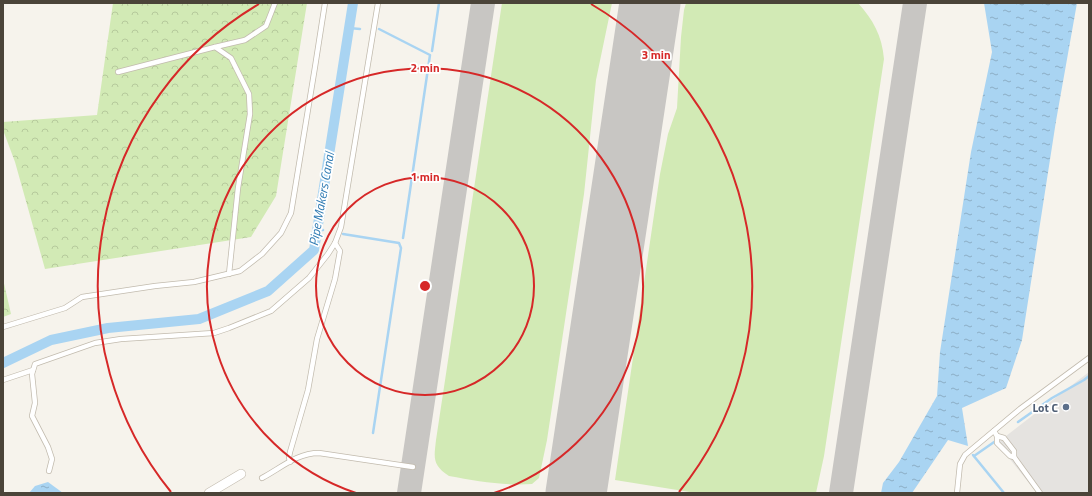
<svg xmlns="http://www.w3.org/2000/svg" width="1092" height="496" font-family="'Titillium Web',sans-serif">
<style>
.green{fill:#d2eab5}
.forest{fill:url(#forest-crowns)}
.parking{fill:#e5e3e0}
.water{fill:url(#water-ripples)}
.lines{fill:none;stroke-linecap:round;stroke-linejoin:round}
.stream{stroke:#a9d4f2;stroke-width:2.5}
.canal{stroke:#a9d4f2;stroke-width:10}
.taxiway{stroke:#c8c6c3;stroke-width:24}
.runway{stroke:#c8c6c3;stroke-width:61}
.lane-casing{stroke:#c2bbae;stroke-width:6}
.street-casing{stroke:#c2bbae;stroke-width:10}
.lane{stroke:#fff;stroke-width:4.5}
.street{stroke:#fff;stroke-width:9}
.ring{fill:none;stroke:#d62828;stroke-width:2}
.service-dot{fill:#5c6f8a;stroke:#fff;stroke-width:1.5}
.labels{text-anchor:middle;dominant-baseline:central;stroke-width:3.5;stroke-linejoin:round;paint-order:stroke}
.service-label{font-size:12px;font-weight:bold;fill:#4e5e75;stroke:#fff;text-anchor:end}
.water-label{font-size:13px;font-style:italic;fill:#2e7ab2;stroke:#fff}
.centre{fill:#d62828;stroke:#fff;stroke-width:2}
.ring-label{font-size:12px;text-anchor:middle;font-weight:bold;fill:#d62828;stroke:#fff;stroke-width:3.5;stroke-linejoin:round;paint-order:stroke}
</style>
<defs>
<pattern id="forest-crowns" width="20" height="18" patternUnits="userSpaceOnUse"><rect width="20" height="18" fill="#d2eab5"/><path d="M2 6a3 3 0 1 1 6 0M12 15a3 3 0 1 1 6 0" fill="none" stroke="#b6ca9c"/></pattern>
<pattern id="water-ripples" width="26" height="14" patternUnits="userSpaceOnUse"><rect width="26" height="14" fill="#a9d4f2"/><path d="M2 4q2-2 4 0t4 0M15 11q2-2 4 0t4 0" fill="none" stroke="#8caec5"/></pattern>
</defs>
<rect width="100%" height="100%" fill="#f6f3ec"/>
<!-- green -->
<g class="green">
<path d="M502 3H612L596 80 584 194 547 440 539 478 532 484C505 486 476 481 449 476 432 465 434 458 436 440Z"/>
<path d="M686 3H858C873 20 882 35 884 59L824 456 816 493H696L615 480 660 174 668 134 677 108 681 37 684 10Z"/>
</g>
<!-- forest -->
<g class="forest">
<path d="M113 3H307L276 196 251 237 45 269 15 162 3 130V122L97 115Z"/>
<path d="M3 279 11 314 3 317Z"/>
</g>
<!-- parking -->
<path class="parking" d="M1089 372V493H1037L997 443Z"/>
<!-- water -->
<g class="water">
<path d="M984 3H1077L1056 121 1022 340 1006 388 962 408 968 446 948 440 912 493H881L883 483 899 462 937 396 940 352 971 152 992 52Z"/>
<path d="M48 482 63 493H29L35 486Z"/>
</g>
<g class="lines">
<!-- stream -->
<g class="stream">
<path d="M349 28 360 29"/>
<path d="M379 29 430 55 403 238"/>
<path d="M432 51 439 3"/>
<path d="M317 230H323"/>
<path d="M343 234 399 243 401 248 373 433"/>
<path d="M1018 422 1052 398 1084 380 1089 376"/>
<path d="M973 455 1004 493"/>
<path d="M974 456 997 440"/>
</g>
<!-- canal -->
<path class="canal" d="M3 363 51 340 108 328 199 319 268 291 314 250 353 3"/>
<!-- taxiway -->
<g class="taxiway">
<path d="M409 493 483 3"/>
<path d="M841 493 915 3"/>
</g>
<!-- runway -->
<path class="runway" d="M576 493 650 3"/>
<!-- lane casing -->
<g class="lane-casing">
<g id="lane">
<path d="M215 47 245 40 266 26 275 3"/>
<path d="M118 72 215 47 231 58 249 94 250 114 238 188 229 274"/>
<path d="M3 327 65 308 82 297 155 286 194 282 240 271 262 254 281 233 291 213 315 67 325 3"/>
<path d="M3 380 33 370"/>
<path d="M994 431 997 436V443L1010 456 1014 457 1040 493"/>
<path d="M997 436 1004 438 1014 451V457"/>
<path d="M290 462 289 457 290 452 308 390 317 339 335 279 340 251 335 243"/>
<path d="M49 471 52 459 48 447 32 416 35 403 32 374 35 364 95 343 121 339 214 333 229 328 271 311 309 278 328 254 335 243 341 227 378 3"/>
<path d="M262 478C281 468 297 453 319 453L413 467"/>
<path d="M957 493 960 464 965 455 1020 409 1089 358"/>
</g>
</g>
<!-- street casing -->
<g class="street-casing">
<path id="street" d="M209 493 241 474"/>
</g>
<!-- lane -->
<use href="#lane" class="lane"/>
<!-- street -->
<use href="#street" class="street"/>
</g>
<!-- distance rings -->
<g class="ring">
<circle cx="425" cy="286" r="109"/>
<path d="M356 493A218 218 0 1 1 494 493"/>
<path d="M171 492A327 327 0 0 1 259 4M591 4A327 327 0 0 1 679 492"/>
</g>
<!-- markers -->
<circle class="service-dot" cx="1066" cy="407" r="4"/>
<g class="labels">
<!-- service labels -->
<g class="service-label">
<text x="1058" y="407">Lot C</text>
</g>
<!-- water labels -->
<g class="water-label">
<text transform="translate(321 199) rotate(-80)">Pipe Makers Canal</text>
</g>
</g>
<circle cx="425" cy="286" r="6" class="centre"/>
<g class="ring-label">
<text x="656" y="59">3 min</text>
<text x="425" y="72">2 min</text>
<text x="425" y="181">1 min</text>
</g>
<!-- border -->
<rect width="1092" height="496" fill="none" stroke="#4b4439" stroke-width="8"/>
</svg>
